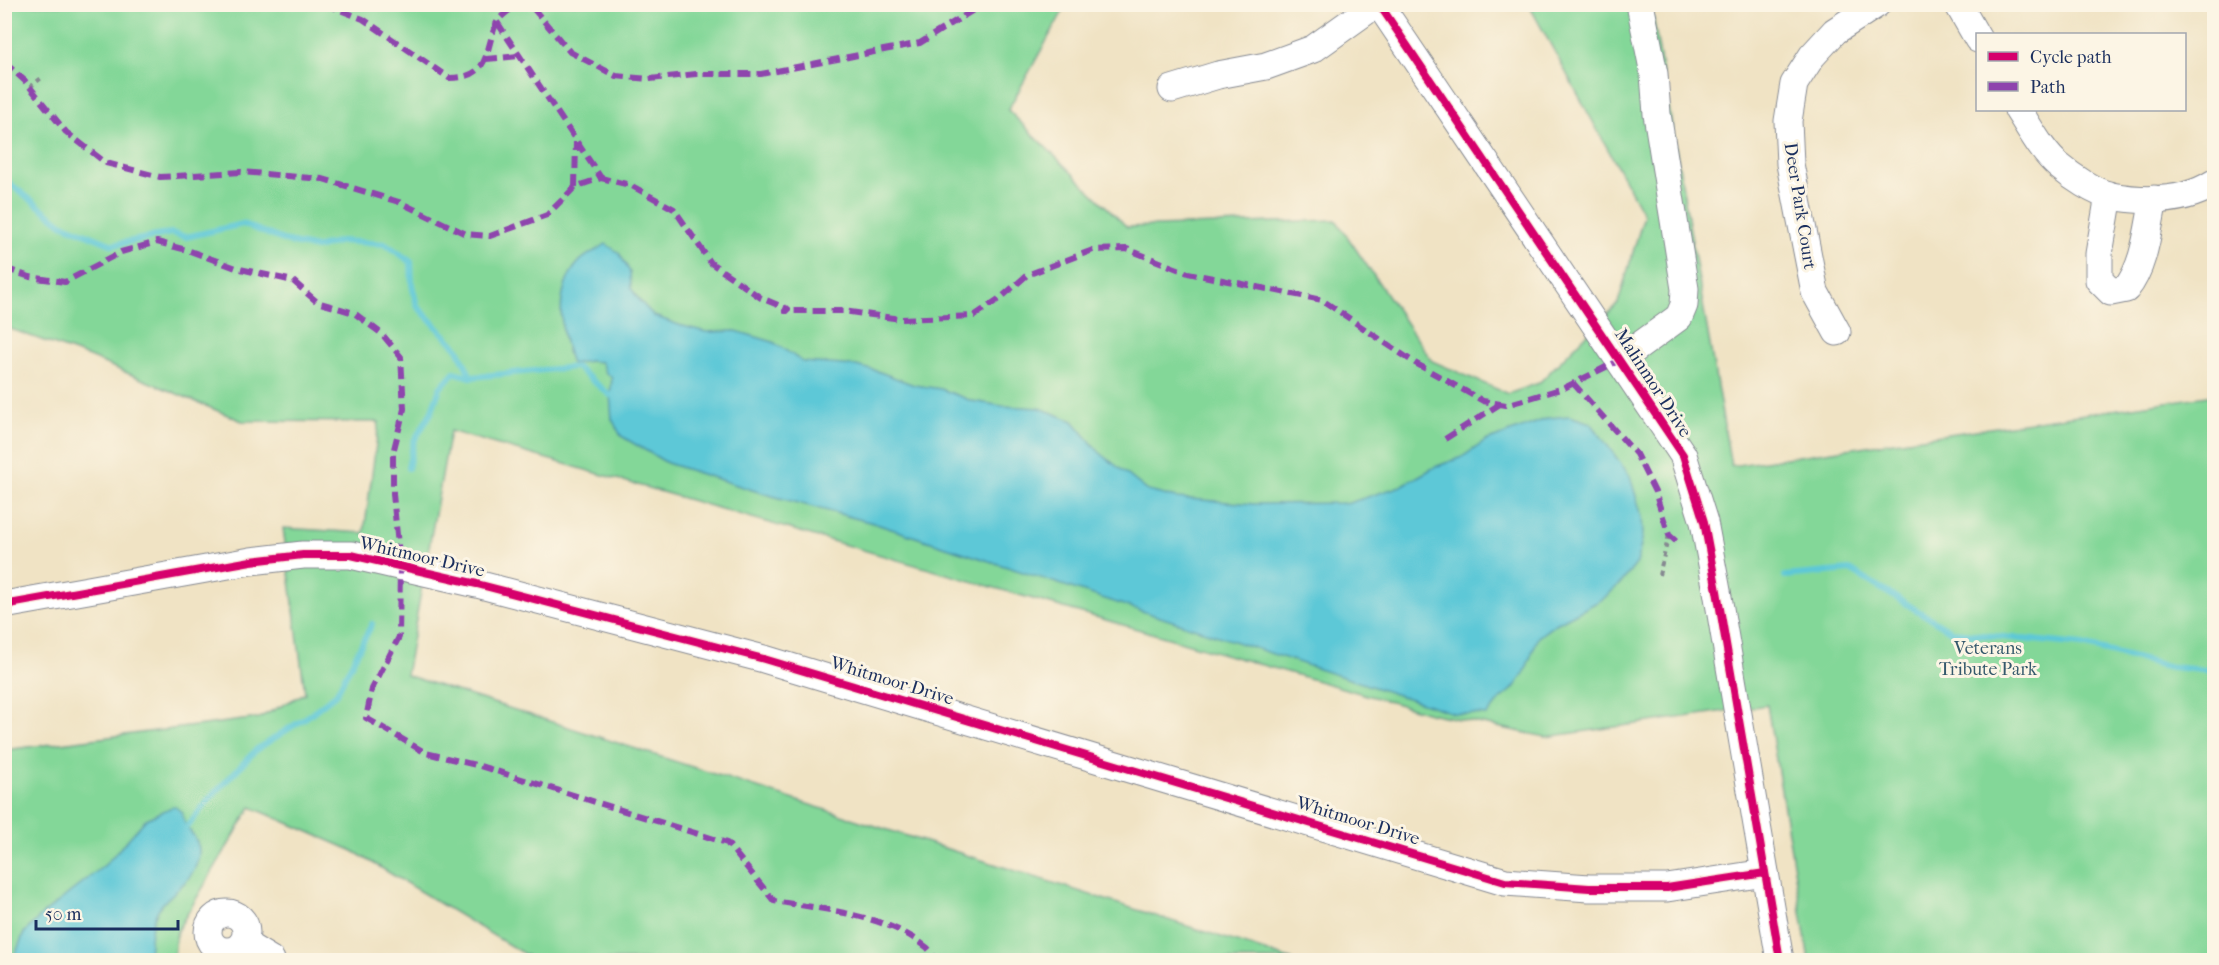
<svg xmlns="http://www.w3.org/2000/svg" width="2219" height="965" font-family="'IM FELL French Canon',serif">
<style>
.green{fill:#83d798;stroke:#4f837b;stroke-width:1.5}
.water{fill:#5dc8d7;stroke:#3c7c9a;stroke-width:1.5}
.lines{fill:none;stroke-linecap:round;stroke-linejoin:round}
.stream{stroke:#5dc8d7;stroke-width:6}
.minor-casing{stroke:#868991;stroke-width:29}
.path{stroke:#868991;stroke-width:4;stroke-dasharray:4.5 4.5;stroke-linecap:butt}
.minor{stroke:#fff;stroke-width:27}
.quiet{stroke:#8e44ad;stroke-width:6;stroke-dasharray:12 6;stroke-linecap:butt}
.cycleway-casing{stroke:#fcf5e5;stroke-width:11}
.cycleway{stroke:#d6006c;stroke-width:8}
.labels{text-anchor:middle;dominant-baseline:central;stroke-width:6;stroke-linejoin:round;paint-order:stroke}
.street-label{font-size:18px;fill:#1b2f5e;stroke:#fcf5e5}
.park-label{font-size:18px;fill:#35596c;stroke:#fcf5e5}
</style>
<rect width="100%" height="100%" fill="#fcf5e5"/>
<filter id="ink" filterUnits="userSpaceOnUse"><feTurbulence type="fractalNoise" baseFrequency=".0167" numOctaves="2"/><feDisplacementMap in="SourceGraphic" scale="12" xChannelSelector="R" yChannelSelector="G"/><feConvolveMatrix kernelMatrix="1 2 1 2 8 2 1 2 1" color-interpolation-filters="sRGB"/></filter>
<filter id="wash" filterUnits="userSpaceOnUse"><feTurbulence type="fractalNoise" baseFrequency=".008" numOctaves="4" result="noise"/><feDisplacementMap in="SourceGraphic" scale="24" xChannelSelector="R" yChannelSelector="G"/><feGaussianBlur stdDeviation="1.35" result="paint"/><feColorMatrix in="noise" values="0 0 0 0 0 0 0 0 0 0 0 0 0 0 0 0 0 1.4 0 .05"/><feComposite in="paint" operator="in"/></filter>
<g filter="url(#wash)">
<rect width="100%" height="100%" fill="#f0e3c4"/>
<!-- green -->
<path class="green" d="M1067 4 1008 110 1127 227 1336 220 1432 361 1508 394 1539 383 1618 303 1644 215 1529 5H1651L1731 466 2214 395V960H1809L1767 705 1546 737 1429 713 450 431 406 675 1293 960H534L353 851 251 807 177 931 173 960H5V750L259 718 305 693 283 528 364 533 379 422 242 421 89 357 5 327V5Z"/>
<!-- water -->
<g class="water">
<path d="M606 244 619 253 630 272 631 288 639 300 654 316 679 325 706 332 736 331 773 342 803 362 856 366 877 371 914 385 941 389 972 401 1002 406 1040 408 1073 421 1099 452 1148 491 1176 498 1254 504 1349 503 1401 486 1435 467 1462 457 1486 441 1549 418 1569 416 1591 423 1630 476 1642 517 1643 535 1637 563 1622 582 1603 599 1554 625 1538 637 1524 674 1513 689 1501 699 1487 715 1453 713 873 523 765 494 667 463 621 436 612 419 610 395 612 378 606 373 601 362 589 361 571 364C560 331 553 290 579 262 585 255 597 250 606 244Z"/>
<path d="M174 806 182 812C182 828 201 837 199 854 195 886 163 893 154 918 149 930 150 948 149 960H13L24 933 43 914 106 864 146 819Z"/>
</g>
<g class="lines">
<!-- stream -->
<g class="stream">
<path d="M4 179 62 224 113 245 171 233 186 237 243 224 288 242 316 248 341 241 386 244 411 262 412 285 417 306 458 349 471 377"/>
<path d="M408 468 414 441 431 413 440 388 454 372 471 377 576 367 610 395"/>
<path d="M1785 576 1850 570 1953 632 2082 645 2171 667 2214 671"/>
<path d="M183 832 210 798 257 749 304 719 336 694 372 624"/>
</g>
</g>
</g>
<g filter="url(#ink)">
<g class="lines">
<!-- minor casing -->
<g class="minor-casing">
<g id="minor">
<path d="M1379 4 1683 455 1704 522 1717 591 1780 960"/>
<path d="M1958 4 1978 39"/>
<path d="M1172 89 1218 75 1266 66 1313 49 1376 4"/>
<path d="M2018 110C2030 128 2042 152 2059 166 2072 177 2094 192 2111 196 2145 202 2185 202 2214 183"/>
<path d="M2109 195 2099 254V280L2111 292 2126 289C2145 266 2148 228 2154 199"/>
<path d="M1837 332 1815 292 1790 164 1788 121 1794 84 1812 56 1835 31 1877 4"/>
<path d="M1620 360 1679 317 1684 305 1685 289 1657 114 1654 74 1640 4"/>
<path d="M4 605 251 561 303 555H351L477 584 764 659 1505 882 1589 888H1667L1765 873"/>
<circle cx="227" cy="932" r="19"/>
<path d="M243 943 271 960"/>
</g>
</g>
<!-- path -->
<g class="path">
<path d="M30 87 44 76"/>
<path d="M1659 575 1669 535"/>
</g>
<!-- minor -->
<use href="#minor" class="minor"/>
<!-- quiet -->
<g class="quiet">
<path d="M325 4 363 19 449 78C490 78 484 54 496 24 499 17 510 10 516 5L532 7 570 52 616 76 649 79 696 74H761L920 43 983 4"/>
<path d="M497 22 601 178"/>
<path d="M486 59 520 56"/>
<path d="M4 62 25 81 66 132 106 163 160 177 241 172 323 179 399 202 466 234 490 236 547 215 575 187 601 178 630 185 674 209 711 263 761 298 788 309 785 311H843L901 319 974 316 1003 296 1027 275 1093 250 1127 249 1188 273 1322 300 1415 363 1483 401 1506 405 1564 388 1620 360"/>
<path d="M575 187 576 142"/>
<path d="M4 268 30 277 65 282 121 252 157 242 190 251 236 268 293 281 317 302 354 313 382 334 401 357 404 409 393 453V494L400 566 399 637 372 689 366 718 426 753 480 766 727 843 774 901C822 909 886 915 925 946 930 949 933 956 936 960"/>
<path d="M1573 383 1636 454 1655 492 1669 535 1678 543"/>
<path d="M1445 439 1500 404"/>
</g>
<!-- cycleway casing -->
<g class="cycleway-casing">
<g id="cycleway">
<path d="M1379 4 1683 455 1704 522 1717 591 1780 960"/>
<path d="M4 605 251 561 303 555H351L477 584 764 659 1505 882 1589 888H1667L1765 873"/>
</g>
</g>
<!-- cycleway -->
<use href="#cycleway" class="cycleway"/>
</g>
</g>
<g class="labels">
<!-- street labels -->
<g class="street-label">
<text transform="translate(1800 206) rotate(81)">Deer Park Court</text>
<text transform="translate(1653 383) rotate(57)">Malinmor Drive</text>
<text transform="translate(422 557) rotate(13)">Whitmoor Drive</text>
<text transform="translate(892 681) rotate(17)">Whitmoor Drive</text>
<text transform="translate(1358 821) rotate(17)">Whitmoor Drive</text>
</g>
<!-- park labels -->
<g class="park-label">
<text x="1988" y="648">Veterans<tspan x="1988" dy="21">Tribute Park</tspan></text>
</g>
</g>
<!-- margin -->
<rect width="2219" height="965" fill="none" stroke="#fcf5e5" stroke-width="24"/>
<!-- legend -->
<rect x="1976" y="33" width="210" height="78" fill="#fcf5e5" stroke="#a2a6af" stroke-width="1.5"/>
<rect x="1988" y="52" width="30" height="9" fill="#d6006c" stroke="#a2a6af" stroke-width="1.5"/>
<text x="2030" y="63" font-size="18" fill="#1b2f5e">Cycle path</text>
<rect x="1988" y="82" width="30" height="9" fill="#8e44ad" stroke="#a2a6af" stroke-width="1.5"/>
<text x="2030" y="93" font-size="18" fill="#1b2f5e">Path</text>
<!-- scale -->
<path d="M36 920v9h142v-9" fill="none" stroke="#1b2f5e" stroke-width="3"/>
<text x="45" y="920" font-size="18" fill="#1b2f5e" stroke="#fcf5e5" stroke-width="4.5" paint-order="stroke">50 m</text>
</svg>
